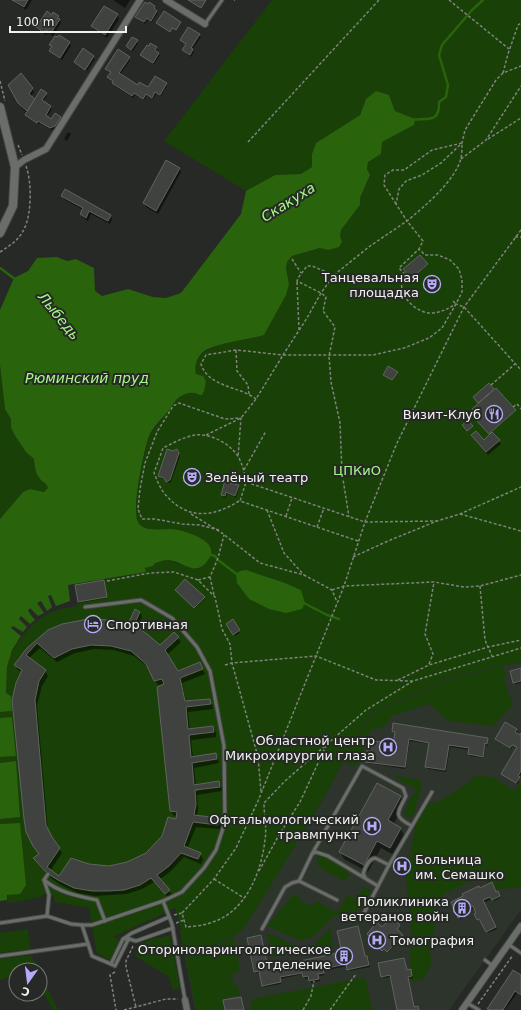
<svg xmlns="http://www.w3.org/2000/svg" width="521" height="1010" font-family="'DejaVu Sans',sans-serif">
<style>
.built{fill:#2d342b}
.green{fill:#194007;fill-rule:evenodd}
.water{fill:#29630c}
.shadow{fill:#0007;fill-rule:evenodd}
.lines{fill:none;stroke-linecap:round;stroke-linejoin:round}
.stream{stroke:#29630c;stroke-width:2.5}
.building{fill:#3f423e;stroke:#60645f;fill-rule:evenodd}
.service-casing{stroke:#454744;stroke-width:5}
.minor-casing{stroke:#454744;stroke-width:8}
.tertiary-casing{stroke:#454744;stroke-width:10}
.path{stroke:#7f827e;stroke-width:1.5;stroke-dasharray:3 2;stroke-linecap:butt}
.service{stroke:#6a6e69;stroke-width:3}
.minor{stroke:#6a6e69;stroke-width:6}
.tertiary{stroke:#6a6e69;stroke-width:8}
.labels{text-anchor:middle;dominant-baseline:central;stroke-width:4;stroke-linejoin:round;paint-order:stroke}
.poi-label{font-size:13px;fill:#eff2ef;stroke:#262925;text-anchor:end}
.park-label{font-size:13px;fill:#a8f78c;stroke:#262925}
.water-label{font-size:14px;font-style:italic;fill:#a8f78c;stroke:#262925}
</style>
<rect width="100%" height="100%" fill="#262925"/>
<!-- built -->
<path class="built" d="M521 662V910L449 1010H195L185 959 236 935 310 822 370 713 454 676Z"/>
<!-- green -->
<g class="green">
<path d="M272 0H521V662L454 676 370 713 310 822 244 928 236 935 185 959 180 931 181 930 175 908 113 937 121 941 110 960 97 954 89 908 55 902 54 896 43 894 42 897 8 903 7 900 20 823 0 824V819L20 817 16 761 0 763V757L16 755 12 717 0 718V712L12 711 11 696 6 694 7 667 12 650H13C32 622 43 611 77 606V603L107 597 104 580 146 572 145 568 153 566 154 564 167 560 197 569 202 567 211 555 173 529H149L142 526 138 523 135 513 139 478 149 436 176 400 186 393H193L198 395 203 376 196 374C189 345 235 342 254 338L289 284 286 269 287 262 292 256 321 248 328 250 340 236 341 230 360 205V198L370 176 367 169 368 162 381 154 382 142 414 125 408 117 395 111 389 95 366 99 360 115 316 143 312 154V167L301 174 275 175 246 191 164 141ZM185 579 205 598 194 608 175 590Z"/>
<path d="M0 365 5 409 11 419V427L26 452 34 459C35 470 36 478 46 484L48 488 44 492 40 491 23 492 0 519Z"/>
<path d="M502 667 506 671 504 680 513 705 493 726 449 721 429 704 391 716 385 726 371 730 366 740 360 763 353 766 345 763V761L371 714 455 677Z"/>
<path d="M395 776H397L419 780 422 783 415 811 412 817H408L405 815V810L416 789 395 778Z"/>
<path d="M476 776 492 777 515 791 521 780V888L490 889 483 875 441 896 435 909 436 923 429 952C435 962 428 971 423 979L412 982 410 962 411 932 406 877 416 823 425 804 438 802 467 784Z"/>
<path d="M321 855 325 856 348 870 349 875 347 879 343 880C334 875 314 869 317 858Z"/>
<path d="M364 887 371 891 360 910 334 916 314 936 301 941 267 926 294 894 300 897 298 900 313 907 316 901 337 912 348 895 356 899Z"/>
<path d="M330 928 333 946 315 949 314 945Z"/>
<path d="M28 929 30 949 0 953V933Z"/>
<path d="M267 933 300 947 301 951 272 957Z"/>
<path d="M170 935 180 988 173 990 169 977 135 956 140 945 149 940Z"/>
<path d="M234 938 240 969 237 973 231 974 234 985 237 986 240 995 222 999 224 1010H196L186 960Z"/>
<path d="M31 955 39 970H16V975L0 980V959Z"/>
<path d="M40 972 58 1010H53L40 986Z"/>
<path d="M361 978 366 980 372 1010H252L251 1002 253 999Z"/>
</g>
<!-- water -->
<g class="water">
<path d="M376 91 389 95 395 111 415 119 414 125 382 142 381 154 368 162 367 169 370 175 360 198V205L341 230 340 236 342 242 339 247 328 250 320 248 292 256 287 262 286 269 289 284 286 295 264 335C251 339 212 344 203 352 197 357 194 366 196 374L203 376 206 381 204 391 202 395C197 395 197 393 193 393 188 392 181 396 177 399 174 402 172 406 170 409 163 418 154 425 149 436 144 450 131 510 138 522 140 526 146 529 150 529 157 530 165 529 172 529 183 530 219 540 210 557 197 579 187 563 169 560 164 560 158 562 154 564L153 566 145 568 146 572 68 585 70 601 56 606 51 595 48 596 52 607 47 611 41 601 37 603 44 613 38 616 30 608 28 611 35 620 30 624 21 616 19 619 27 627 23 632 13 626 11 628 21 636 12 650 7 667 6 693 11 696 12 711 0 712V519L23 492 30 489 44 492 48 488 46 484C36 478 35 470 34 459L26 452 14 434 11 427V419L5 409 0 365V310L14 278 28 271 37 258 57 257 67 261 76 259 94 268 95 291 102 296 128 289 153 297 166 298 181 293 241 214 246 191 275 175 301 174 312 167V154L316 143 360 115 366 99Z"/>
<path d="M246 570 285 583 301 590 305 603 302 609 286 613 269 609 249 599 237 583 236 574 240 571Z"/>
<path d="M12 717 16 756 0 757V718Z"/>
<path d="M16 761 20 817 0 819V763Z"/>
<path d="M20 823 26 885 20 894 7 895V900L0 901V824Z"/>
</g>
<!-- shadow -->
<g class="shadow">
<path d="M13 0H32L26 10 15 3Z"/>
<path d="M113 0H130L125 8Z"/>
<path d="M104 7 117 15 119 19 107 38 94 29 92 26Z"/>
<path d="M154 7 155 9V10L158 13 152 22 148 19 145 24 138 19 137 17Z"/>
<path d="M52 16H58L61 23 53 36 48 33 46 35 39 31 37 28Z"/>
<path d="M199 35 201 37 192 50 194 52 191 57 184 52 183 50 187 45 181 40Z"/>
<path d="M60 37 69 43 71 46 62 60 53 54 51 51 52 48 51 45Z"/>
<path d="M137 41 138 43 133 51 128 48 127 46Z"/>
<path d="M156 48 158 50 156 52 160 55 154 64 141 55Z"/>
<path d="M83 50 95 59 87 71 75 62Z"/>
<path d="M129 58 130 60 120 75 138 86 148 89 166 84 167 86 161 96 157 93 153 99 147 95 144 100 135 95 133 98 114 85V82L108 77 111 73 107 69Z"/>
<path d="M9 85 32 88 34 92 31 97 35 100 46 94 47 96 43 102 52 109 47 117 51 120 60 118 61 120 56 128 52 130 40 123 39 124 27 117V113L21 107Z"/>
<path d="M68 132 71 134 67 141 64 139Z"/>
<path d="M180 168 181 172 158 214 146 207 144 203Z"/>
<path d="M62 196 110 215 112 219 110 224 91 214 88 221 83 218 81 214 83 210 64 199Z"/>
<path d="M420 256 428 265 412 279 404 269Z"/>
<path d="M489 384 494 390 496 389 515 411 492 432 501 444 488 455 472 436 483 441 490 435 478 421 481 417 480 404 474 397Z"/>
<path d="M177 450 180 456 171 482 168 483 166 480 161 478 159 476 173 452Z"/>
<path d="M230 479 231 481 230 484 238 486 239 488 236 498 227 493 226 498 223 497 222 495Z"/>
<path d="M185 580 204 599 195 608 176 591Z"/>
<path d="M104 581 107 598 79 603 76 585Z"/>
<path d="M140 612 142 617 137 628 160 646 174 633 178 638 181 642 167 655 177 673 202 668 205 674 182 683 186 702 209 700 212 704 213 709 188 712 190 730 213 727 216 732V737L191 740 193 758 216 754 218 759 219 763 194 768 196 785 218 782 221 786 222 791 197 795 198 809 197 817 218 819 221 824 220 829 196 827 187 849 200 854 203 859 201 864 184 857 171 871 160 879 172 895 169 898 154 882 142 889 127 894 95 896 78 893 61 885 51 878 34 859 40 854 22 672 18 670 15 665 27 649 49 631 128 625ZM40 648 57 662 75 653 94 649 114 650 134 656 149 668 158 685 166 683 171 810 173 815 177 816V820L147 854 128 863 109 867 88 865 59 877 50 871 62 853 48 831 37 705 42 686 48 676 45 671 29 658ZM198 789V791L190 792V790Z"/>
<path d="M232 621 240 633 235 636 227 624Z"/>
<path d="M521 669V683L515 684 514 682Z"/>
<path d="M516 730 518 732 516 734 520 736 521 735V774L518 784 504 776 502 774 517 748 513 746 511 749 497 741 496 739Z"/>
<path d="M393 731 487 739 488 741V745H486L483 758 470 756 469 754V750L450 747 446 772 428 769 426 767 430 744 410 741 405 769 367 763 366 761 394 745 396 733Z"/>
<path d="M401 797 405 804 393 825 400 828 404 835 394 855 381 848 368 872 344 859 340 852Z"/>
<path d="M480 889 497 892 500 898 494 901 492 899 483 903 497 929 488 933 481 921H479L478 919 476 914H478L475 908 466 912 467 916 460 919 459 917Z"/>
<path d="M399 925 396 930 403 936 388 952 384 949 382 951 380 949 382 947 368 935 382 928Z"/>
<path d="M358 927 365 957H367L368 959 370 967 349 971 347 966 323 971 324 975 319 976 320 981 311 983 309 978 305 979 303 974 280 979 281 984 264 987 261 972 256 973 255 971 343 953Z"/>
<path d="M404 959 407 971 411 972 413 978 408 979 414 1008 419 1010H398L391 977 383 978 382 976Z"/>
<path d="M521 976V996L517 993 505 1010H489L488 1009Z"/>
</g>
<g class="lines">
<!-- stream -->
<g class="stream">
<path d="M412 120C425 117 440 125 439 102L446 97 448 85 439 55 442 45 472 10 483 0"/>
<path d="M0 268 15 279"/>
<path d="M208 554 215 556 218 560 238 575"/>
<path d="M302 602 327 615 339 619"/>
</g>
</g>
<!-- building -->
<g class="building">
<path d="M12 0H28L24 7Z"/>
<path d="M188 0H206L201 8Z"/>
<path d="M145 2 148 4 149 2 155 6 154 8 157 11 151 21 147 18 144 22 135 17Z"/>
<path d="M104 6 118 14 105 35 91 26Z"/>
<path d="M47 11 52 15 53 12 59 16 57 18 60 19 51 33 46 30 44 33 36 27Z"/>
<path d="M164 11 181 22 176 30 172 28 170 32 156 23Z"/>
<path d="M188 27 200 34 191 48 193 49 190 55 182 50 186 44 180 40Z"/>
<path d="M59 35 70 42 60 58 49 51 52 46 49 45 55 36 58 37Z"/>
<path d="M132 37 138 40 131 50 126 46Z"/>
<path d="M150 43 157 47 155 50 159 53 153 63 140 55 147 45 149 46Z"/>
<path d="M83 48 94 56 85 70 74 62Z"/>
<path d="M118 49 130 57 119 73 138 85 139 82 148 87 155 76 167 83 160 95 155 92 152 98 146 94 143 99 134 93 132 96 112 83 113 81 107 77 111 72 105 69Z"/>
<path d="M21 73 33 88 29 94 35 99 27 111 18 103 8 85Z"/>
<path d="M41 89 47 93 42 100 51 106 46 115 51 119 55 113 61 117 55 126 50 128 38 121 37 123 25 115Z"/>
<path d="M166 160 180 168 156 211 143 203Z"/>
<path d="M65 189 111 215 108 221 89 211 86 218 80 214 83 208 61 196Z"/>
<path d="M420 255 428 264 411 279 403 269Z"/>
<path d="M388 366 398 372 392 380 383 375Z"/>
<path d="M489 383 494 389 478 403 473 397Z"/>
<path d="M496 388 516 410 489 434 476 420 480 417 472 409Z"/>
<path d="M462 410 468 417 465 420 458 413Z"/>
<path d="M468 420 473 426 467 431 462 425Z"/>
<path d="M476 431 484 440 492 432 500 440 486 452 471 435Z"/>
<path d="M167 449 173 451 177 449 179 453 170 480 166 482 164 478 158 476Z"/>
<path d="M226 477 230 478 229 483 239 485 235 496 226 492 225 496 221 495Z"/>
<path d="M185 579 205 597 194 608 175 590Z"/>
<path d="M104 580 107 597 78 602 75 585Z"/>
<path d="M135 609 140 612 134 625 147 634 160 645 174 632 179 637 165 650 178 671 200 662 203 669 180 678 185 701 210 699 211 704 186 707 188 729 213 726 214 732 189 735 191 757 216 753 217 759 192 763 194 785 219 781 220 787 195 790 196 804 194 815 219 818 218 825 193 822 184 846 201 853 198 859 181 853 169 866 157 875 170 890 165 894 151 878 140 885 124 890 108 891H92L74 888 58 880 48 874 33 858 39 854 33 846 26 832 24 819 12 700 16 683 22 670 14 665 27 648 48 630 62 624 88 619 110 620 128 624ZM37 643 54 658 72 649 91 645 111 646 131 651 146 664 154 681 162 679 164 684 157 687 170 811 177 812 176 819 168 817 162 836 146 853 127 862 109 866 89 864 71 858 59 876 47 867 60 848 52 837 46 825 35 700 39 681 46 670 26 655Z"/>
<path d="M233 619 240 630 233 635 226 624Z"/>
<path d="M521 668V681L513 683 510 671Z"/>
<path d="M505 722 517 729 515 732 520 735 521 733V771L518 776 520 777 516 783 501 774 517 747 512 745 510 748 495 739Z"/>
<path d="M393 723 488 738 487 744 485 743 483 757 468 754 469 748 449 745 445 770 425 767 429 743 409 739 405 767 365 762 369 740 393 744 395 732 392 731Z"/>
<path d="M377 783 401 796 388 820 401 828 390 848 377 841 364 865 339 852Z"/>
<path d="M492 882 496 892 498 891 500 896 492 900 490 897 483 900 496 927 486 932 479 919 477 920 474 914 476 913 473 906 465 910 467 913 458 918 451 902 463 896 462 894 479 886 480 888Z"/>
<path d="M391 917 400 925 397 929 403 935 387 952 384 949 382 951 379 948 381 946 367 934 377 922 382 927Z"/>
<path d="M358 926 365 956H367L369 965 347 970 346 964 323 969 324 973 318 974 319 979 309 981 308 976 303 977 302 973 280 977 281 982 262 986 259 971 254 972 247 938 261 935 268 968 342 952 337 931Z"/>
<path d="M404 958 407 970 411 969 412 976 408 977 414 1007 418 1006 419 1010H397L390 975 381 977 378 963Z"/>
<path d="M513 970 521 975V995L515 991 503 1010H490L487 1009Z"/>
<path d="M241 997 244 1010H225L223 1000Z"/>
</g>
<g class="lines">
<!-- service casing -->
<g class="service-casing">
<g id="service">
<path d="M205 24 222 0"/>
<path d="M312 854 362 766 403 788 406 796C398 813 392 816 412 826"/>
<path d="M365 877 363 874C365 868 368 859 375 858L389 865"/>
<path d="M44 880C60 893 78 896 97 900L105 921"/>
<path d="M299 881 312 854 316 852 328 856 378 886"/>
<path d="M163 901 172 924 185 1000"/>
<path d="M363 915 389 865 432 792"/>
<path d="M47 916 49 895 44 880 48 874"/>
<path d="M0 923 47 916 71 924 82 925H92L163 901 182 892 204 868 216 850 225 822 224 746 210 671 197 647 172 618 141 600 85 607"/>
<path d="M82 925 92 956 111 964 123 939 132 933 169 917"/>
<path d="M262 929 285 887 292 883 299 881 337 900"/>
<path d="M125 939H129L136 941 173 928"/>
<path d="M508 944 521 953"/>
<path d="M0 956 88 944"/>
<path d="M485 960 493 966"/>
<path d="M111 964 115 966 129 938"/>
<path d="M467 1003 479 1010"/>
</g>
</g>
<!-- minor casing -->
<g class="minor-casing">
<g id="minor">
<path d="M166 0 205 24"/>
<path d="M15 167 24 160 46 149 140 0"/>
<path d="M185 1000 187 1010"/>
<path d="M462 1010 521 926"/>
</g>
</g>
<!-- tertiary casing -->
<g class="tertiary-casing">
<path id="tertiary" d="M0 107 15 167 13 206 0 233"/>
</g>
<!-- path -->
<g class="path">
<path d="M234 0H235"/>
<path d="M449 0 509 49"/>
<path d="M503 73 508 54 518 25 521 23"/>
<path d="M0 81 5 101"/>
<path d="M488 139 521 118"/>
<path d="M248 142 379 0"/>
<path d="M18 145 22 155"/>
<path d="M461 159 486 140 521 86"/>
<path d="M396 204 384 185 385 175 393 170H404L432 150 462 143C462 148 462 153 461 158 456 180 424 207 407 221L423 241 419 249"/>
<path d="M521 230 464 307 397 443 365 522 344 586 258 801 236 848 214 879 182 913 186 927C193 926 202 926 210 923 245 913 261 874 265 840 267 828 264 815 264 803L285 781 366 710 413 681 521 648"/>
<path d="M515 237H521"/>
<path d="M0 252C9 246 18 241 23 231 32 216 32 182 26 166"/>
<path d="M292 259 301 273"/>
<path d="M334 275 312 266H307L298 278 297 281 321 293 326 297 323 311 335 327 329 356 331 382 340 423 342 473 349 517"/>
<path d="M297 282 299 330"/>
<path d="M453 301 456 304"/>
<path d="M236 350 237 371 248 385 249 394"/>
<path d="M491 385 515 364"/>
<path d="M256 399C239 386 208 387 201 364L206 355 236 350 283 355 307 318 321 293 334 275 370 246 407 221 396 204 399 189 406 181 422 175 441 163 462 143 465 130 496 80 503 73 521 66"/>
<path d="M513 407 517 404 521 409"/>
<path d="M206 435 241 418 256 399 283 355H373L404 348 429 338 442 328 456 304 462 292V280L459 269 450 260 438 255H425L419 249 399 268 406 276C392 290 415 313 430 313 441 313 447 309 456 304L464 307 521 370"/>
<path d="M244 470 266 431"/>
<path d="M239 501C212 518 186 520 164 493 160 488 157 480 154 473L163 448C173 443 184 437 195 435 211 433 231 444 239 458 243 466 245 474 246 482"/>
<path d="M267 510 284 553 304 575"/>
<path d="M191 514 222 533 260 563 304 575 332 590 337 602"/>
<path d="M460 514 521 531"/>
<path d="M286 516 292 498"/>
<path d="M317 527 324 508"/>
<path d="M219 530 200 525 182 524 155 519H142L138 509 140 489 145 463 157 432 173 406 179 403 225 419 241 418 238 457"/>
<path d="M358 541 240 501 246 482 365 522 437 521"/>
<path d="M353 557 388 541 437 521 460 514 521 487"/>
<path d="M210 577 214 595"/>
<path d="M198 580 210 577 218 558 224 535"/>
<path d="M107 581 150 573 174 572 198 580 215 597 222 629 230 644 232 663 258 757 261 792"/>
<path d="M480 586 485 640 492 656"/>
<path d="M332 590 344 586 434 582 464 587 480 586 521 575"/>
<path d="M429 664 433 654 425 634 434 582"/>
<path d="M225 665 232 663 316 656 376 680 412 681"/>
<path d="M398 680 429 665 488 647 521 640"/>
<path d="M259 871 279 835 300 802 326 746"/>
<path d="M214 879 244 898"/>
<path d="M174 915 182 913"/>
<path d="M176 923 184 920"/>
<path d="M133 946 126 961V967L136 1007"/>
<path d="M115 972 110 975 116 1010"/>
<path d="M478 1004 513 955"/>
<path d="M124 1010 166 999H178"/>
<path d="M303 1010 311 996 314 981"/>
<path d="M330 1010 356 974"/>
</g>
<!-- service -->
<use href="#service" class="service"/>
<!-- minor -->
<use href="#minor" class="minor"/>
<!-- tertiary -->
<use href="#tertiary" class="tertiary"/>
</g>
<!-- icons -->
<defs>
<g id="theatre-ring" transform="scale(0.9)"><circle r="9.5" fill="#262925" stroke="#b4acf9" stroke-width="1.5"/><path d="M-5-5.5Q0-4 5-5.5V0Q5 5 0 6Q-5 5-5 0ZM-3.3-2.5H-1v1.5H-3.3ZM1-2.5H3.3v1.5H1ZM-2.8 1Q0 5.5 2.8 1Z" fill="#b4acf9"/></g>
<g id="restaurant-ring" transform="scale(0.9)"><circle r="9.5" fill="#262925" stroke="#b4acf9" stroke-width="1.5"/><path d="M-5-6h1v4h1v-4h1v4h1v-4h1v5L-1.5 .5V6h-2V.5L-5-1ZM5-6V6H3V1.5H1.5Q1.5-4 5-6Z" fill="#b4acf9"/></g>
<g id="hotel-ring" transform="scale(0.9)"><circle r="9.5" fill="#262925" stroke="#b4acf9" stroke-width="1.5"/><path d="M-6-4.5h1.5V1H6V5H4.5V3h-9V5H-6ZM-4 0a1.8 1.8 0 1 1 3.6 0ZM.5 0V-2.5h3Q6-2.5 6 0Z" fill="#b4acf9"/></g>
<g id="hospital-ring" transform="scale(0.9)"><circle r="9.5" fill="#262925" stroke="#b4acf9" stroke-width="1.5"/><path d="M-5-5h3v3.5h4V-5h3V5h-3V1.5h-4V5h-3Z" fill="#b4acf9"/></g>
<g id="building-ring" transform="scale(0.9)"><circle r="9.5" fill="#262925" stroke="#b4acf9" stroke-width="1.5"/><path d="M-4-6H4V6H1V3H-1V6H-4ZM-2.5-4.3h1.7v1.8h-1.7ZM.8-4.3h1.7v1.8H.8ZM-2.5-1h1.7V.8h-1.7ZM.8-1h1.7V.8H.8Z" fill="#b4acf9"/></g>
</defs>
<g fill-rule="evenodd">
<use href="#theatre-ring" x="432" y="284"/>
<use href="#restaurant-ring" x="494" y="414"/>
<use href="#theatre-ring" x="192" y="477"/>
<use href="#hotel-ring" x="93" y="624"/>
<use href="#hospital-ring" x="388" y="747"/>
<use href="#hospital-ring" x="372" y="826"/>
<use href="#hospital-ring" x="402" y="866"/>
<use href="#building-ring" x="462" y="908"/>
<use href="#hospital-ring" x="377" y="940"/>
<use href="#building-ring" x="344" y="956"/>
</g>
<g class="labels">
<!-- poi labels -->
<g class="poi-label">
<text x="419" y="277">Танцевальная<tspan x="419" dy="15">площадка</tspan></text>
<text x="481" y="414">Визит-Клуб</text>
<text x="205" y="477" text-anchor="start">Зелёный театр</text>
<text x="106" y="624" text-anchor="start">Спортивная</text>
<text x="375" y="740">Областной центр<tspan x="375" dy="15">Микрохирургии глаза</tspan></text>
<text x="359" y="819">Офтальмологический<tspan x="359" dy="15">травмпункт</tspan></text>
<text x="415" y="859" text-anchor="start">Больница<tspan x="415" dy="15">им. Семашко</tspan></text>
<text x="449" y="901">Поликлиника<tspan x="449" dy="15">ветеранов войн</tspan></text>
<text x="390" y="940" text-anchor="start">Томография</text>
<text x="331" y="949">Оториноларингологическое<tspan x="331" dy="15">отделение</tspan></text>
</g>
<!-- park labels -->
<g class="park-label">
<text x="357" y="470">ЦПКиО</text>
</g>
<!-- water labels -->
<g class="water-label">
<text transform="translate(288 202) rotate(-32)">Скакуха</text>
<text transform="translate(59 316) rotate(51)">Лыбедь</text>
<text x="87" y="378">Рюминский пруд</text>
</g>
</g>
<!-- north arrow -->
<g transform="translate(28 982) rotate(194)"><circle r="19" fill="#262925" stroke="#767976"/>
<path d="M0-3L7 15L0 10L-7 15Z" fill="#b4acf9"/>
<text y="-6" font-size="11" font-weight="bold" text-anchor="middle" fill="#eff2ef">С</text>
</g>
<!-- scale -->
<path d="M10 26v6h116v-6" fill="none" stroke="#eff2ef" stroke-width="2"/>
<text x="16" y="26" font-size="12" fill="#eff2ef" stroke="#262925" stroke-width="3" paint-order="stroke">100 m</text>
</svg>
